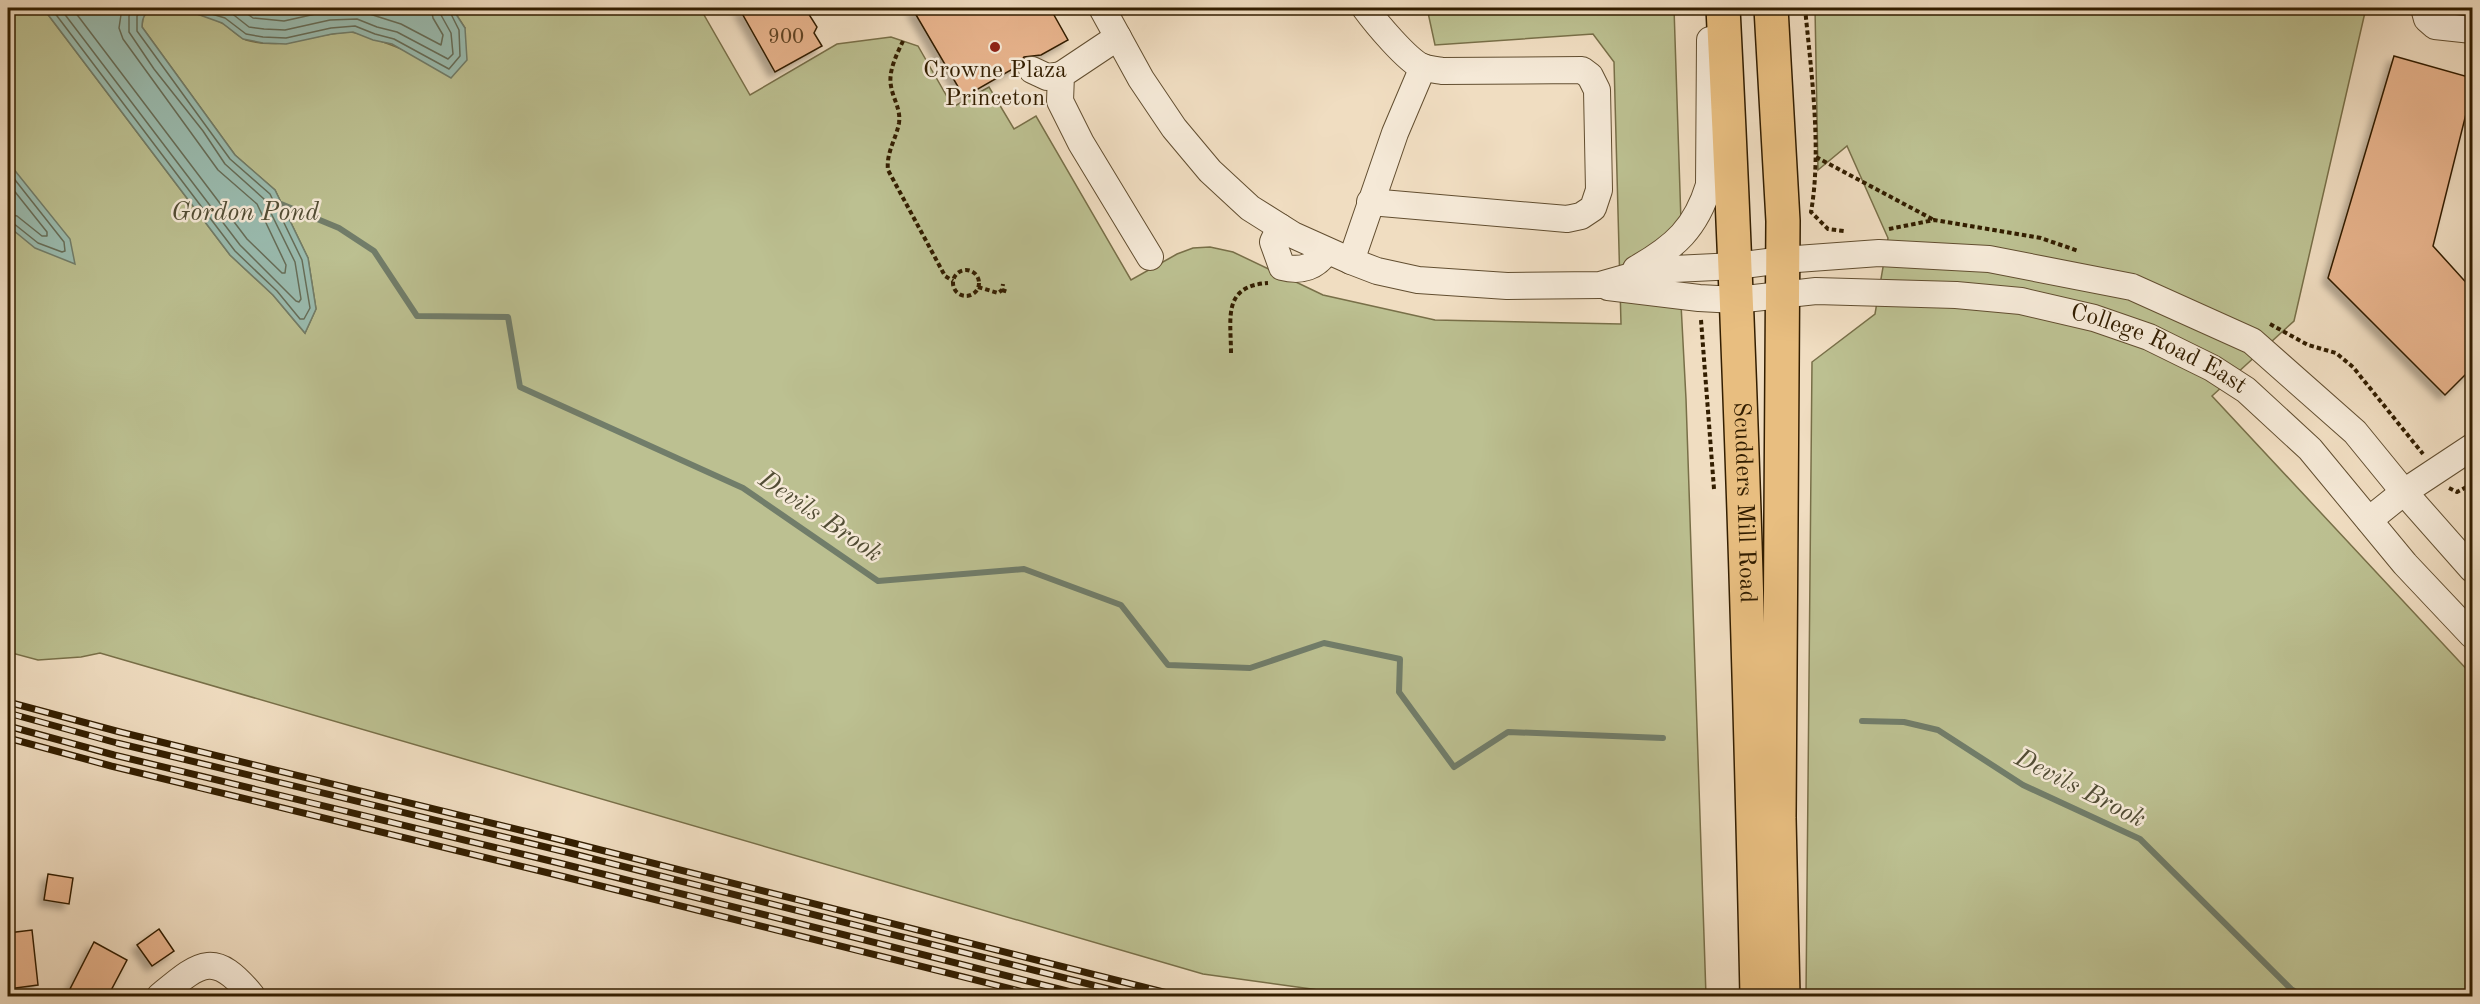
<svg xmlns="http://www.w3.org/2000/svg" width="2480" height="1004" font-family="'Old Standard TT',serif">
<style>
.green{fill:#bcc091;stroke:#786f48;stroke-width:1.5}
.water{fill:#9abcb0;stroke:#717d6a;stroke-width:1.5}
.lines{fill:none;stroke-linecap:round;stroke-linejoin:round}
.shore{stroke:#666d58;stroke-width:1.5}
.stream{stroke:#717d6a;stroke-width:6}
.building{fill:#e7b38c;stroke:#331e00;stroke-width:1.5;filter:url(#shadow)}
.minor-casing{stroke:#624e30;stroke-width:28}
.major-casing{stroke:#331e00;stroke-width:36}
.path{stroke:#331e00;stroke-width:4;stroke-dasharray:4.5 3;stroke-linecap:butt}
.minor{stroke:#f5e9d7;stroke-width:26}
.major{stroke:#e8be80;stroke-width:33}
.rail-casing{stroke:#331e00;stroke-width:7}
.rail{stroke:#f5e9d7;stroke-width:4.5;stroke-dasharray:14;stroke-linecap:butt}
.poi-dot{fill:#8f2418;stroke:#f5e9d7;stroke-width:2}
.labels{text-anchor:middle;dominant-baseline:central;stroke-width:5;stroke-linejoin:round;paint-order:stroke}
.number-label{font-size:21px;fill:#604323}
.poi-label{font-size:24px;fill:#331e00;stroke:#f5e9d7}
.street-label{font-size:24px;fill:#331e00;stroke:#f5e9d7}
.water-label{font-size:26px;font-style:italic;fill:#524d35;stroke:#f5e9d7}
</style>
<defs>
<filter id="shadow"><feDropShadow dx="-5.5" dy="5.5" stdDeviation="3" flood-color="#0004"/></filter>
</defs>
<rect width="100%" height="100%" fill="#f0ddc1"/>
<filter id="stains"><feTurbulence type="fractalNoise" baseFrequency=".00333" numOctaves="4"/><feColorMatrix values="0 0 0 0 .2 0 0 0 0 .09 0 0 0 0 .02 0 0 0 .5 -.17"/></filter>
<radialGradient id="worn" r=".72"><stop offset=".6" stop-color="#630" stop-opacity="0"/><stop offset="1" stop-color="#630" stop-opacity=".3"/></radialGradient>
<!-- green -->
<g class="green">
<path d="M8 8H43L230 255 273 295 305 333 316 309 308 258 275 190 235 155 142 27 143 17 149 9C164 4 210 16 224 24 231 29 238 37 246 40 284 51 313 33 350 32 358 32 397 47 406 51L465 28 452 8H700L750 95 837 44 891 37 918 46 953 107 989 87 1014 129 1036 116 1131 280 1177 254 1193 248 1210 247 1233 252 1323 295 1435 320 1621 324 1614 62 1593 34 1435 45 1427 8H1674L1683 283 1680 285 1686 399 1706 996H1362L1203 974 100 653 81 657 38 660 8 652Z"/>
<path d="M1815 8H2366L2294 321 2212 396 2472 675V996H1806L1812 362 1875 314 1888 238 1847 146 1818 170Z"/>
</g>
<!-- water -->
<g class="water">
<path d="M43 8H154C145 11 142 18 142 27L235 155 275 190 308 258 316 309 305 333 273 295 230 255Z"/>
<path d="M172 8H452L465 28 467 60 451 78 392 44 373 40 353 32 332 34 286 44 263 43 243 39 222 23 197 14 182 12Z"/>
<path d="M8 162 70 239 75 264 35 248 8 226Z"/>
</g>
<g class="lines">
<!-- shore -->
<g class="shore">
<path d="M51 8 235 251 277 291 300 319H304L310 308 302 260 270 194 230 159 137 31V16L143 8"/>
<path d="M60 8 240 245 296 301 299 302 301 299 295 262 264 199 225 164 203 131 154 69 129 32V16L133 8"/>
<path d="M72 8 247 239 282 273H285L286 265 257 204 218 170 123 39 119 28 122 8"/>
<path d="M192 8 225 18 246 34 263 37 286 38 331 28 355 26 375 34 394 39 449 69 460 56 459 30 448 8"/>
<path d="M219 8 230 12 249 27 264 29 285 30 330 20 357 19 377 27 397 32 448 59 453 54 451 33 441 15 440 8"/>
<path d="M239 8 253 18 284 21 329 11 357 10 401 24 441 45 443 35 433 18 431 8"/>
<path d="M8 171 64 242 65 251 62 252 38 243 13 223 8 222"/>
<path d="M8 183 47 232V236H42L17 216 8 214"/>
</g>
<!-- stream -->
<g class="stream">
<path d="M281 204 339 228 374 251 417 316 508 317 520 387 743 488 878 581 1024 569 1121 605 1168 665 1250 668 1324 643 1400 659 1399 692 1454 767 1508 732 1663 738"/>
<path d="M1862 721 1904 722 1938 730 2023 785 2140 839 2291 989 2303 996"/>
</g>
</g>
<!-- building -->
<g class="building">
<path d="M739 8H805L817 27 814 33 822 46 775 72Z"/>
<path d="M912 8H1050L1068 40 1041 55 1024 57 1018 66 964 97Z"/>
<path d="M2394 56 2472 78V90L2433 246 2472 289V368L2445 395 2328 278Z"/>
<path d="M48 874 73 878 69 904 44 900Z"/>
<path d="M159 929 174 951 152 966 137 945Z"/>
<path d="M32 930 38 985 8 989V933Z"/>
<path d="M94 942 127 960 108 996H84L70 989Z"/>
</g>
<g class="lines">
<!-- minor casing -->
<g class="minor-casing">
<g id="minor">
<path d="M1102 8 1141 79 1174 128 1210 171 1250 208 1293 235 1351 261 1377 271 1418 280 1507 286 1600 285 1653 270 1736 266 1783 260 1879 253 1989 259 2132 287 2252 341 2355 432 2404 492 2472 569"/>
<path d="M1365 8C1376 23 1406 59 1422 67 1428 69 1436 70 1442 71L1582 70 1590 76 1597 90 1599 190 1593 208 1581 216 1567 219 1370 202"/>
<path d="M2424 8 2427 19 2435 26 2472 30"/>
<path d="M1118 37 1061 75 1060 101 1081 143 1150 257"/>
<path d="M1032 70 1047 77 1061 75"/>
<path d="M1280 227 1273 242 1282 267C1301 272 1316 267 1327 251"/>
<path d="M1351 261 1395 133 1423 67"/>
<path d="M1636 269C1675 247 1696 228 1709 185L1710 40"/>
<path id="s1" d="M1608 287 1699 298 1736 300 1816 291 1956 295 2021 301 2094 318 2149 337 2212 368 2246 390 2310 449 2405 564 2472 635"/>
<path d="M2369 520 2404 492 2472 447"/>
<path d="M160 996C200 963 214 949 252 996"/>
</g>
</g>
<!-- major casing -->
<g class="major-casing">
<g id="major">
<path id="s2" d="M1723 8C1740 337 1750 667 1757 996"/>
<path d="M1771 8 1783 221 1779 818 1783 996"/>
</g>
</g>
<!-- path -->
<g class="path">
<path d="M1805 8C1811 70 1822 150 1811 212L1828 229 1844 231"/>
<path d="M903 41C897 54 888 71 891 86 893 99 901 109 899 123 896 139 886 153 888 170L945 276 953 281"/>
<path d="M1816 157 1934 220"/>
<path d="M1889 229 1934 220 2041 238 2078 251"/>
<circle cx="966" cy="283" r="13"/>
<path d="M978 287 998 293 1002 290 1003 284"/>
<path d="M1002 290 1008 292"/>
<path d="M1701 320 1714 489"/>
<path d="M2270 324 2308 345 2336 353 2353 367 2423 454"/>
<path d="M1231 353C1231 318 1222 286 1268 283"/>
<path d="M2449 488 2457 492 2472 484"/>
</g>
<!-- minor -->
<use href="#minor" class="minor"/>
<!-- major -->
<use href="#major" class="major"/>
<!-- rail casing -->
<g class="rail-casing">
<g id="rail">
<path d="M8 702 120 732 569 842 1179 996"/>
<path d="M8 713 117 743 566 852 1136 996"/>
<path d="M8 726 114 755 563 864 1087 996"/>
<path d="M8 738 111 766 561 876 1039 996"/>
</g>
</g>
<!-- rail -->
<use href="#rail" class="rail"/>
</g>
<!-- markers -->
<circle class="poi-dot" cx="995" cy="47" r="6"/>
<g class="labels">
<!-- number labels -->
<g class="number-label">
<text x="786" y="37">900</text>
</g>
<!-- poi labels -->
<g class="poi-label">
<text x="995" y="71">Crowne Plaza<tspan x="995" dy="28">Princeton</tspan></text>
</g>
<!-- street labels -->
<g class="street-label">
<text stroke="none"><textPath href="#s1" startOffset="561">College Road East</textPath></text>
<text stroke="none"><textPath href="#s2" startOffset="495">Scudders Mill Road</textPath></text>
</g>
<!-- water labels -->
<g class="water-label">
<text x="245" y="213">Gordon Pond</text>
<text transform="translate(820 517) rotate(34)">Devils Brook</text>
<text transform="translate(2080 789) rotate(27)">Devils Brook</text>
</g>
</g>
<!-- margin -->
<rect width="2480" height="1004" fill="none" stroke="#f0ddc1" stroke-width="30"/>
<rect x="9" y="9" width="2462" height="986" fill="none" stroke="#331e00" stroke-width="3"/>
<rect x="15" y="15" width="2450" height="974" fill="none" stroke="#331e00" stroke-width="1.5"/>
<rect width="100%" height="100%" filter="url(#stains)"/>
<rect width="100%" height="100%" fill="url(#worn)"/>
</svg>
